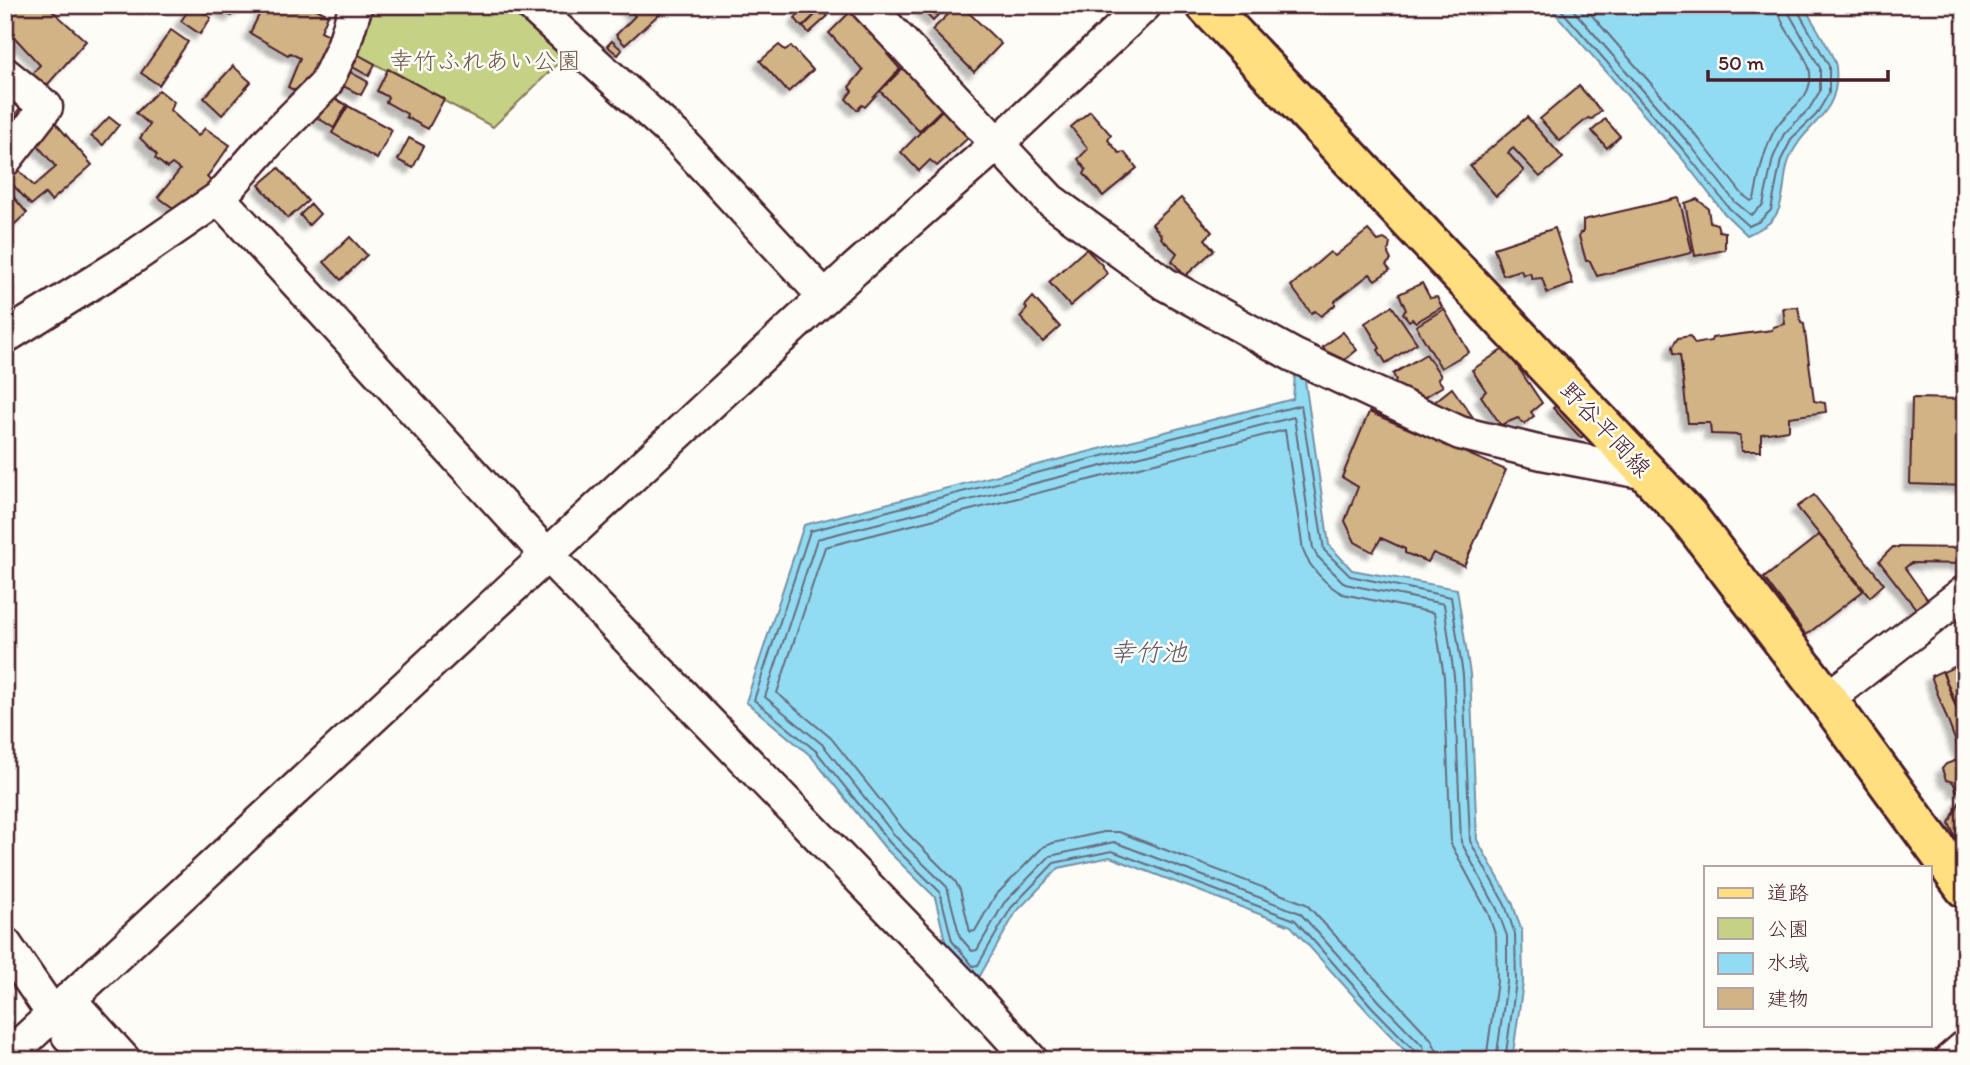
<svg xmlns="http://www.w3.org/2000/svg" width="1970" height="1065" font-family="Itim,'Klee One',sans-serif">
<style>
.green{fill:#c5d286;stroke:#887858;stroke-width:2}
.water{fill:#92dcf3;stroke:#7590a3;stroke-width:2}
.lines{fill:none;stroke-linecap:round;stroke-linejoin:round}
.shore{stroke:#676b7b;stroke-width:2}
.building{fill:#d1b385;stroke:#4a1f2b;stroke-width:2;filter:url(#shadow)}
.minor-casing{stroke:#4a1f2b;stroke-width:37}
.major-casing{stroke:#4a1f2b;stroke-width:44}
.minor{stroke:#fdfcf7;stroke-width:32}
.major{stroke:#ffdf80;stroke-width:38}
.labels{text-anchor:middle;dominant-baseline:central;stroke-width:5;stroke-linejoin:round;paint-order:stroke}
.park-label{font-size:24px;fill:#6f5546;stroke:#fdfcf7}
.street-label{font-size:24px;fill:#4a1f2b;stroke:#fdfcf7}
.water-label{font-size:26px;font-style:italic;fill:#605867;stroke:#fdfcf7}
</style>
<defs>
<filter id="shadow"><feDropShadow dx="-6" dy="6" stdDeviation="2" flood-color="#0004"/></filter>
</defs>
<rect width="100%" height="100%" fill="#fdfcf7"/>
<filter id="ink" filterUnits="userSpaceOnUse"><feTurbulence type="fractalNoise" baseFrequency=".0143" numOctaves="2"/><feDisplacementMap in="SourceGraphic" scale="14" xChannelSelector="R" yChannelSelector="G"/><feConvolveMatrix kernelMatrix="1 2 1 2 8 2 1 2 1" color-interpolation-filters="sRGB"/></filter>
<g filter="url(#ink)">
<!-- green -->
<path class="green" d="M356 5H532L577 45 493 127 343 47Z"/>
<!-- water -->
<g class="water">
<path d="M1548 5H1803C1810 18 1835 55 1836 67 1841 118 1804 121 1789 160 1783 175 1785 200 1777 213 1771 225 1758 230 1747 235L1724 213 1680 156Z"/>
<path d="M1304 374 1329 545 1352 570 1457 589 1470 674 1477 840 1512 902 1522 932 1523 983 1512 1060H1414L1368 1012 1291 926 1110 857 1059 868 1016 912 977 981 946 945 935 897 885 848 811 756 746 702 804 525 1293 399 1295 375Z"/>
</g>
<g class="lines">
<!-- shore -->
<g class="shore">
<path d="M1557 5 1685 152 1729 208 1749 226 1760 221 1771 210 1781 160 1792 138 1816 115 1829 93V66L1798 11 1797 5"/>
<path d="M1569 5 1691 146 1735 202 1751 215 1763 205 1773 158 1784 134 1809 109 1820 91V68L1790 15 1788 5"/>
<path d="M1583 5 1699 139 1743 195 1751 201 1754 199C1759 175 1763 153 1774 131 1785 109 1813 102 1810 73 1808 52 1779 31 1778 5"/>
<path d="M1418 1060 1416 1052 1373 1008 1295 920 1112 851 1054 863 1011 908 978 965 973 966 952 941 940 892 890 843 816 751 754 700 810 531 1301 405 1324 550 1350 576 1451 597 1463 675 1470 841 1505 905 1515 934 1516 982 1505 1060"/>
<path d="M1427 1060 1423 1046 1380 1002 1300 913 1114 842 1050 856 1004 903 977 950 972 951 960 937 947 887 896 837 823 745 765 697 817 539 1294 417 1313 548 1317 556 1345 584 1444 604 1454 676 1461 842 1497 909 1507 936V982L1496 1060"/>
<path d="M1438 1060 1436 1049 1431 1039 1306 904 1119 832H1104L1053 843 1043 847 995 896 975 931 970 932 960 890 955 881 904 830 831 738 777 693 825 547 1285 430 1303 550C1308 566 1328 587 1343 594L1434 613 1444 677 1451 844 1488 913 1496 937 1497 981 1486 1060"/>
</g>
</g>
<!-- building -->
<g class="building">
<path d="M5 5H46L86 41 41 92 27 80 40 65 5 27Z"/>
<path d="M192 5H204L201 10 211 18 200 34 181 21Z"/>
<path d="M216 5H244L240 10 237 9 231 16Z"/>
<path d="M264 5H285L292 9 295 5H309L328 15 321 31 333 37 303 95 288 87 300 58 290 53 288 55 250 33Z"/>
<path d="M625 5H669L625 45 616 35 635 16Z"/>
<path d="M807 5H817L821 9 802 27 795 18Z"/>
<path d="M918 5H946L947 6 933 21Z"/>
<path d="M958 5H961L1001 44 974 72 932 30Z"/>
<path d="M856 6 896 45 887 54 900 69 865 107 862 105 857 110 846 99 852 91 849 87 863 70 829 33Z"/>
<path d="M821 9 828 16 809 33 803 27Z"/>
<path d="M171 30 188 42 159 85 141 73Z"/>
<path d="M612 41 622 50 618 55 607 46Z"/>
<path d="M779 45 785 50 791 46 813 70 788 92 760 61Z"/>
<path d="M357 54 375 64 369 76 351 66Z"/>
<path d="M233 66 251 82 222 115 204 98Z"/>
<path d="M905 66 951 100 919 131 880 91Z"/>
<path d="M388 69 444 99 428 129 406 117 407 114 386 102 388 97 377 91Z"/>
<path d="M350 72 368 82 361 95 343 86Z"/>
<path d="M1579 86 1601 111 1592 119 1588 118 1560 141 1540 119Z"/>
<path d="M159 90 174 102 170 110 198 136 205 128 230 145 207 177 215 186 176 210 158 197 180 170 172 164 167 168 155 158 157 155 140 138 150 125 136 113Z"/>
<path d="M331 97 347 105 334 128 318 118Z"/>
<path d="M951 101 972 122 964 132 968 138 937 166 930 160 919 171 901 152Z"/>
<path d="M348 106 392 130 377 159 332 133Z"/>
<path d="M21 107 33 117 5 137V127Z"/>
<path d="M1090 111 1111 135 1108 140 1119 153 1124 152 1137 168 1103 196 1084 174 1086 170 1078 159 1088 149 1071 127Z"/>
<path d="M109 117 119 125 103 145 91 136Z"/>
<path d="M1527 117 1563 158 1540 177 1513 148 1508 153 1524 171 1496 196 1470 166Z"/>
<path d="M1605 119 1620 136 1607 148 1592 131Z"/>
<path d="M53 120 92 165 51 201 45 194 31 205 5 176V170L13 164 34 186 56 167 38 146 34 149 28 142Z"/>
<path d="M409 138 424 146 413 168 398 160Z"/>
<path d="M279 168 308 201 288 218 259 185Z"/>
<path d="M5 187 27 213 7 231 5 228Z"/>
<path d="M1181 198 1212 232 1205 239 1214 250 1185 276 1172 261 1177 253 1161 238 1162 236 1152 224Z"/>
<path d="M1679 198 1692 251 1691 253 1597 276 1590 261H1586L1579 236 1580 233 1583 232V220Z"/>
<path d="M1697 199 1708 208 1710 222 1717 224 1719 231 1725 232V250L1695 256 1685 203Z"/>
<path d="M311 204 320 214 309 225 300 215Z"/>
<path d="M1555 228 1573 284 1547 293 1542 278 1532 279 1530 273 1523 275 1521 270 1503 275 1494 248Z"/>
<path d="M1368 230 1378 241 1384 239 1390 243 1388 254 1391 260 1386 265 1390 270 1375 280 1370 274 1335 301V305L1321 316 1315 311 1311 313 1291 286 1330 252 1335 256Z"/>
<path d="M350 237 367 255 341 280 324 262Z"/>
<path d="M1086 249 1102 265 1107 274 1070 306 1049 282Z"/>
<path d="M1422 283 1430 298 1437 297 1442 307 1416 322 1412 319 1409 321 1403 313 1406 310 1399 294Z"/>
<path d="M1033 297 1060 327 1043 342 1020 317 1027 309 1025 306Z"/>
<path d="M1392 306 1417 343 1386 363 1378 350 1380 348 1365 323Z"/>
<path d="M1798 307 1801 323 1804 324 1814 401 1825 403 1826 412 1789 417V430L1761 434V451H1742L1740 435 1711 434 1710 423H1688L1680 355 1673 354 1672 347 1678 338 1690 336 1695 344 1711 341 1712 338 1772 330 1773 327 1785 324 1783 308Z"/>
<path d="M1444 309 1469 352 1441 368 1416 326Z"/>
<path d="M1343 332 1357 350 1337 366 1323 347Z"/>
<path d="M1505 348 1542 403 1531 412 1534 416 1524 424 1518 418 1501 425 1481 396 1486 391 1472 370Z"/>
<path d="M1426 354 1441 376 1438 379 1443 386 1416 402 1404 400 1393 384 1396 380 1393 374Z"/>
<path d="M1452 388 1477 423 1440 417 1432 404Z"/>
<path d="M1912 398 1965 399V486L1910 484Z"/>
<path d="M1560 402 1588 431 1581 438 1553 408Z"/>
<path d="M1369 412 1506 470 1464 566 1433 553 1428 562 1405 553V549L1381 538 1373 552 1355 542 1345 521 1358 487 1342 477Z"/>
<path d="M1814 495 1884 584 1870 597 1797 507Z"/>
<path d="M1819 535 1863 591 1806 635 1764 578Z"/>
<path d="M1893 547 1965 548V564L1911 563 1905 568 1928 600 1917 610 1879 561Z"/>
<path d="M1965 662V727L1943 672Z"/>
<path d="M1942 671 1965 731V752L1960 753 1931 676Z"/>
<path d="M1965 757V788L1957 791 1953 782 1946 780 1942 769 1946 764Z"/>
<path d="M1965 798V850L1961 851 1949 823 1961 799Z"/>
</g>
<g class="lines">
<!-- minor casing -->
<g class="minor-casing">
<g id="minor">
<path d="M531 5 677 137 825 297"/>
<path d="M867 5 1050 200 1165 284 1293 355 1460 433 1542 453 1647 473"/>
<path d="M5 74 46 107 5 160"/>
<path d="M219 198 547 555 958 980 1031 1060"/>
<path d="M5 337 129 260 219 198 270 140 325 85 343 47 356 5"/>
<path d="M1827 699 1965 592"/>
<path d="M5 944 53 1014"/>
<path d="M69 999 124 1060"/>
<path d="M68 1035 89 1060"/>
<path d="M5 1059 855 269 998 143 1145 5"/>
<path d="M1950 1060 1965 1047"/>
</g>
</g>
<!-- major casing -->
<g class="major-casing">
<path id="major" d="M1206 5 1687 515 1827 699 1965 888"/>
</g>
<!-- minor -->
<use href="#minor" class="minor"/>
<!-- major -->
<use href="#major" class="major"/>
</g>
</g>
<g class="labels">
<!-- park labels -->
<g class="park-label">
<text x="485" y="60">幸竹ふれあい公園</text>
</g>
<!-- street labels -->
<g class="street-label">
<text transform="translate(1606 429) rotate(47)">野谷平岡線</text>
</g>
<!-- water labels -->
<g class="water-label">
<text x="1148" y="652">幸竹池</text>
</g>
</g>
<!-- margin -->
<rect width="1970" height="1065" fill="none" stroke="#fdfcf7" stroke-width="28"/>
<rect x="14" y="14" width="1942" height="1037" fill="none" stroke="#4a1f2b" stroke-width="2.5" filter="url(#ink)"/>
<!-- legend -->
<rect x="1704" y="866" width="228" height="161" fill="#fdfcf7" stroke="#b5a4a5" stroke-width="2"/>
<rect x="1718" y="888" width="35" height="10" fill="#ffdf80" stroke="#b5a4a5" stroke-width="2"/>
<text x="1767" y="900" font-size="21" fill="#4a1f2b">道路</text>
<rect x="1718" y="918" width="35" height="21" fill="#c5d286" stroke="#b5a4a5" stroke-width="2"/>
<text x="1767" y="936" font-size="21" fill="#4a1f2b">公園</text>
<rect x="1718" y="953" width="35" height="21" fill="#92dcf3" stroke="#b5a4a5" stroke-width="2"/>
<text x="1767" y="970" font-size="21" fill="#4a1f2b">水域</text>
<rect x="1718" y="988" width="35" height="21" fill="#d1b385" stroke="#b5a4a5" stroke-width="2"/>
<text x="1767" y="1006" font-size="21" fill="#4a1f2b">建物</text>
<!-- scale -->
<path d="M1708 70v10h180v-10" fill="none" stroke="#4a1f2b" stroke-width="3.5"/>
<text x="1718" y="70" font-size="21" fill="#4a1f2b" stroke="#fdfcf7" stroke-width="5" paint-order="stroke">50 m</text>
</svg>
